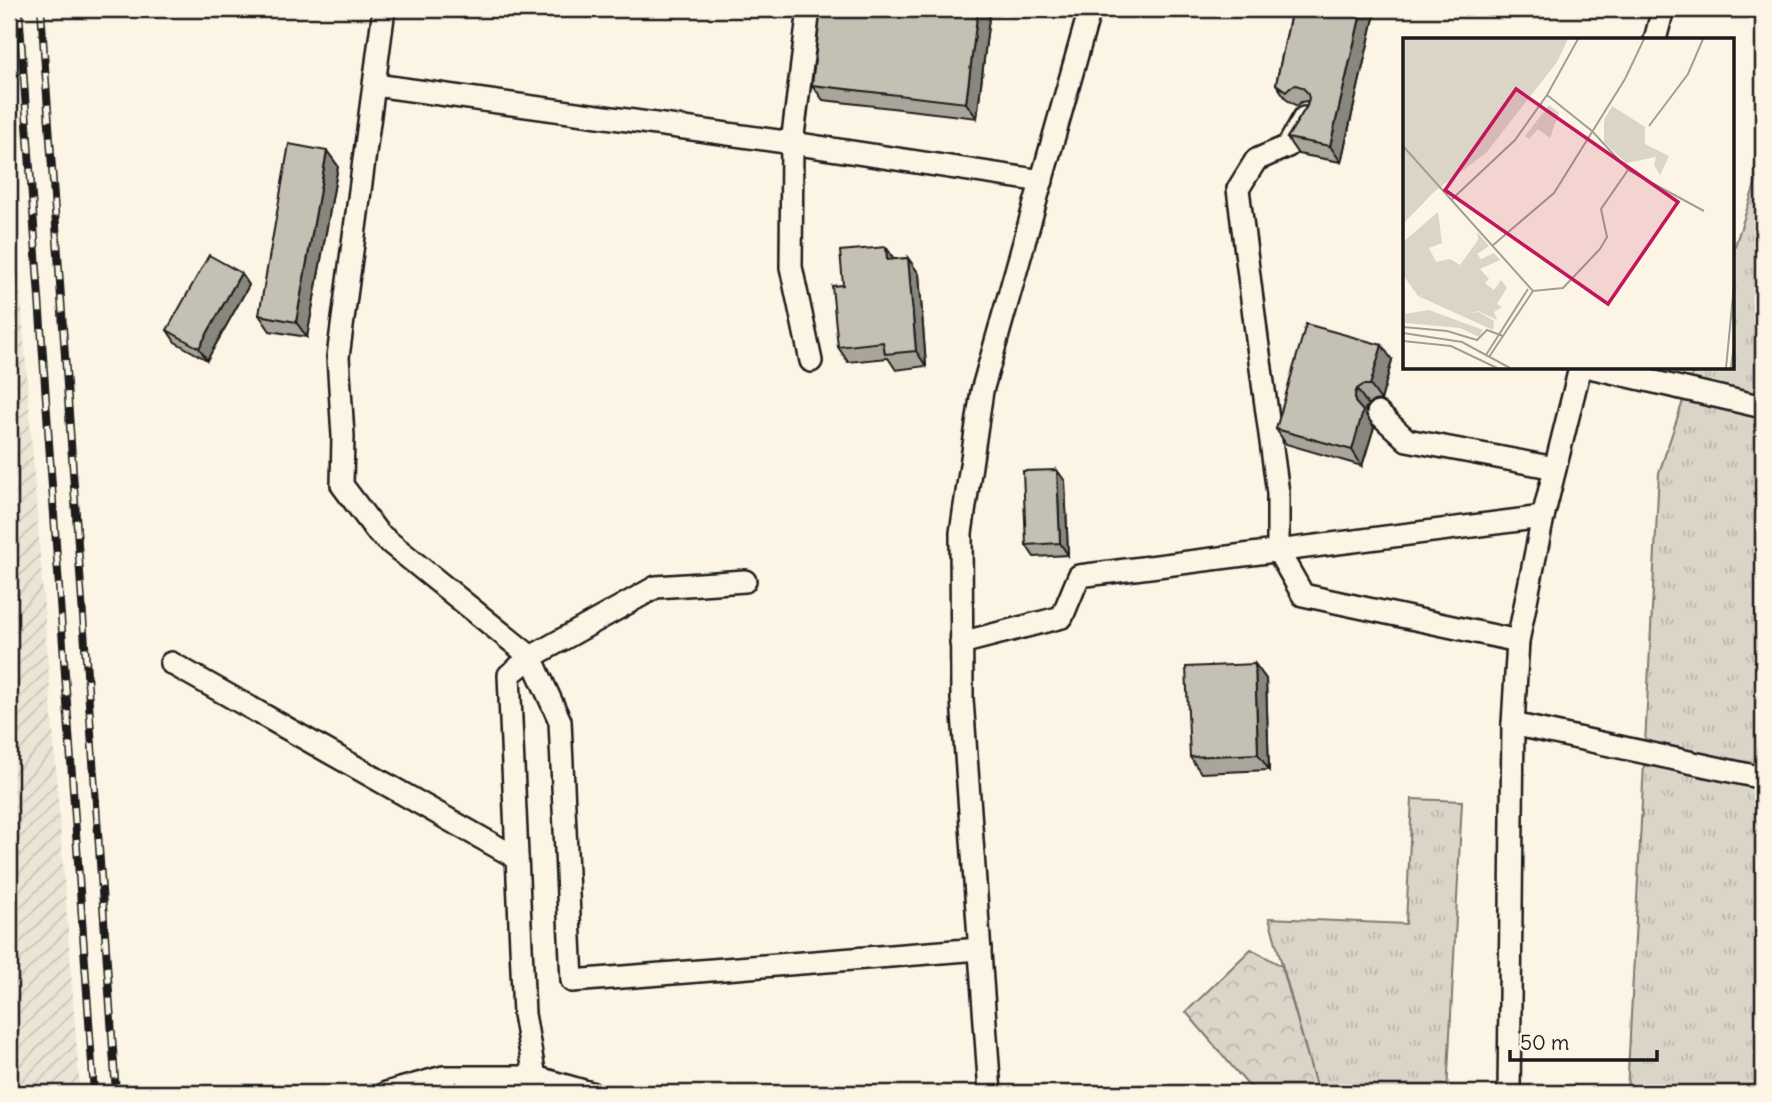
<svg xmlns="http://www.w3.org/2000/svg" width="1772" height="1102" font-family="Delius,sans-serif">
<style>
.industrial{fill:url(#industrial-furrows)}
.grass{fill:url(#grass-tufts);stroke:#7c7872;stroke-width:2}
.forest{fill:url(#forest-crowns);stroke:#7c7872;stroke-width:2}
.lines{fill:none;stroke-linecap:round;stroke-linejoin:round}
.minor-casing{stroke:#1c1c1c;stroke-width:26}
.minor{stroke:#fcf5e5;stroke-width:21}
.rail-casing{stroke:#1c1c1c;stroke-width:8}
.rail{stroke:#fcf5e5;stroke-width:5;stroke-dasharray:16;stroke-linecap:butt}
.wall{fill:#a9a59a;stroke:#1c1c1c;stroke-width:2}
.shaded-wall{fill:#89867d;stroke:#1c1c1c;stroke-width:2}
.building{fill:#c4c0b3;stroke:#1c1c1c;stroke-width:2}
.inset-road{fill:none;stroke:#a29e95;stroke-width:2}
.view{fill:#c2185b;fill-opacity:0.15;stroke:#c2185b;stroke-width:3.5}
.inset-edge{fill:none;stroke:#1c1c1c;stroke-width:3.5}
</style>
<defs>
<pattern id="industrial-furrows" width="10" height="10" patternUnits="userSpaceOnUse" patternTransform="scale(1.75)"><rect width="10" height="10" fill="#ebe5d6"/><path d="M-1 1l2-2M0 10L10 0M9 11l2-2" fill="none" stroke="#c9c4b7"/></pattern>
<pattern id="grass-tufts" width="24" height="20" patternUnits="userSpaceOnUse" patternTransform="scale(1.75)"><rect width="24" height="20" fill="#dbd5c8"/><path d="M3 7l-1-3M5 7V3M7 7l1-3M15 17l-1-3M17 17v-4M19 17l1-3" fill="none" stroke="#bbb6ab"/></pattern>
<pattern id="forest-crowns" width="20" height="18" patternUnits="userSpaceOnUse" patternTransform="scale(1.75)"><rect width="20" height="18" fill="#dbd5c8"/><path d="M2 6a3 3 0 1 1 6 0M12 15a3 3 0 1 1 6 0" fill="none" stroke="#bbb6ab"/></pattern>
</defs>
<rect width="100%" height="100%" fill="#fcf5e5"/>
<filter id="ink" filterUnits="userSpaceOnUse"><feTurbulence type="fractalNoise" baseFrequency=".0143" numOctaves="2"/><feDisplacementMap in="SourceGraphic" scale="14" xChannelSelector="R" yChannelSelector="G"/><feConvolveMatrix kernelMatrix="1 2 1 2 8 2 1 2 1" color-interpolation-filters="sRGB"/></filter>
<g filter="url(#ink)">
<!-- industrial -->
<path class="industrial" d="M9 137 80 1093H9Z"/>
<!-- grass -->
<g class="grass">
<path d="M1763 160V1093H1627L1659 473 1694 368H1732V255Z"/>
<path d="M1412 799 1462 801 1447 1093H1318L1269 918 1406 924Z"/>
</g>
<!-- forest -->
<path class="forest" d="M1251 949 1282 966 1318 1093H1260L1247 1084 1186 1012Z"/>
<g class="lines">
<!-- minor casing -->
<g class="minor-casing">
<g id="minor">
<path d="M384 9 338 357 343 436 342 485 378 533 531 657 560 721 572 981 980 949"/>
<path d="M809 9 792 143 791 267 811 361"/>
<path d="M1655 40 1663 9"/>
<path d="M375 85 792 143 1042 181"/>
<path d="M1304 118 1288 146 1256 160 1238 189 1257 339 1278 493V551L1303 595 1518 641"/>
<path d="M1594 368 1763 407"/>
<path d="M1378 413 1407 440 1555 468"/>
<path d="M961 643 1062 617 1079 576 1543 517"/>
<path d="M171 663 517 858"/>
<path d="M1513 724 1763 778"/>
<path d="M535 1077 524 1014 509 675 531 657 656 587 745 581"/>
<path d="M386 1093 443 1077H535L591 1093"/>
<path d="M990 1093 962 699 961 533 982 391 1090 9"/>
<path d="M1509 1093 1513 724 1518 641 1543 517 1580 368"/>
</g>
</g>
<!-- minor -->
<use href="#minor" class="minor"/>
<!-- rail casing -->
<g class="rail-casing">
<g id="rail">
<path d="M19 9 94 1093"/>
<path d="M41 9 116 1093"/>
</g>
</g>
<!-- rail -->
<use href="#rail" class="rail"/>
</g>
<!-- wall -->
<g class="wall">
<path d="M990 9 977 118 823 100 812 85Z"/>
<path d="M1292 9H1376L1341 162 1298 154 1287 138 1307 106 1308 101 1301 102 1297 106 1287 100 1276 84Z"/>
<path d="M327 151 338 166 307 337 270 331 259 315Z"/>
<path d="M886 247 894 259 908 258 919 274 926 366 896 370 888 358 848 362 838 347 843 285Z"/>
<path d="M241 273 249 285 207 360 175 342 167 330Z"/>
<path d="M1392 360 1381 400 1374 401 1368 405 1365 409 1366 415 1374 427 1362 466 1286 444 1276 429Z"/>
<path d="M1065 481 1068 555 1034 557 1026 545Z"/>
<path d="M1255 664 1266 679 1269 770 1201 773 1190 757Z"/>
</g>
<!-- shaded-wall -->
<g class="shaded-wall">
<path d="M978 9H990L977 118 966 103Z"/>
<path d="M1362 9H1376L1341 162 1330 146Z"/>
<path d="M327 151 338 166 307 337 296 322Z"/>
<path d="M886 247 896 263 887 260Z"/>
<path d="M908 258 919 274 926 366 916 351Z"/>
<path d="M241 273 249 285 207 360 199 348Z"/>
<path d="M1382 345 1392 360 1381 400 1370 385Z"/>
<path d="M1357 389 1368 405 1365 409 1366 415 1374 427 1362 466 1352 450 1355 394Z"/>
<path d="M1057 470 1065 481 1068 555 1060 543Z"/>
<path d="M1255 664 1266 679 1269 770 1258 754Z"/>
</g>
<!-- building -->
<g class="building">
<path d="M821 9H978L966 103 812 85Z"/>
<path d="M1292 9H1362L1330 146 1287 138 1307 106 1309 98 1307 92 1302 87 1296 85 1290 87 1286 91 1276 84Z"/>
<path d="M289 144 327 151 296 322 259 315Z"/>
<path d="M886 247 887 260 908 258 916 351 885 354 883 342 838 347 832 286 843 285 840 251Z"/>
<path d="M209 255 241 273 199 348 167 330Z"/>
<path d="M1306 324 1382 345 1370 385H1363L1357 389 1355 394V402L1363 411 1352 450 1276 429Z"/>
<path d="M1057 470 1060 543 1026 545 1023 471Z"/>
<path d="M1255 664 1258 754 1190 757 1186 667Z"/>
<path d="M456 1083 467 1093H446Z"/>
</g>
</g>
<!-- overview -->
<g transform="translate(1403 38)">
<rect width="331" height="331" fill="#fcf5e5"/>
<path d="M0 1H165L154 24 83 115 31 154 0 186ZM146 67 156 75 147 100 135 91 126 101 122 98ZM35 174 39 205 26 210 33 224 47 221 57 227 75 202 74 194 86 208 74 216 78 221 91 215 97 222 77 231 86 241 82 245 91 252 98 242 104 250 94 266 99 269 91 274 94 282 75 273 67 275 44 252 15 258 0 237V204ZM26 272 80 292 76 299 57 290 2 285V276Z" fill="#dbd5c8"/>
<path d="M209 68 242 89V106L266 118 257 137 251 127 253 119 223 125 201 104V82ZM44 252 62 264 67 275 76 274 91 283 90 292 15 258Z" fill="#dbd5c8"/>
<path class="inset-road" d="M144 57 189 93 225 132 301 173M246 88 285 36 300 1M0 108 130 253 160 250 197 211 204 199 198 171 225 132M48 162 112 102 144 57 175 1M89 208 151 155 222 41 241 1M0 289 44 293 74 302 84 292 100 298M0 295 59 304 107 330M0 303 48 308 94 330M83 317 125 251M86 319 130 253M323 330 331 247M328 330 331 306"/>
<path class="view" d="M113 51 275 164 205 266 42 152Z"/>
<rect width="331" height="331" class="inset-edge"/>
</g>
<!-- margin -->
<rect width="1772" height="1102" fill="none" stroke="#fcf5e5" stroke-width="35"/>
<rect x="18" y="18" width="1737" height="1067" fill="none" stroke="#1c1c1c" stroke-width="2.5" filter="url(#ink)"/>
<!-- scale -->
<path d="M1510 1050v10h147v-10" fill="none" stroke="#1c1c1c" stroke-width="3.5"/>
<text x="1520" y="1050" font-size="21" fill="#1c1c1c" stroke="#fcf5e5" stroke-width="5" paint-order="stroke">50 m</text>
</svg>
